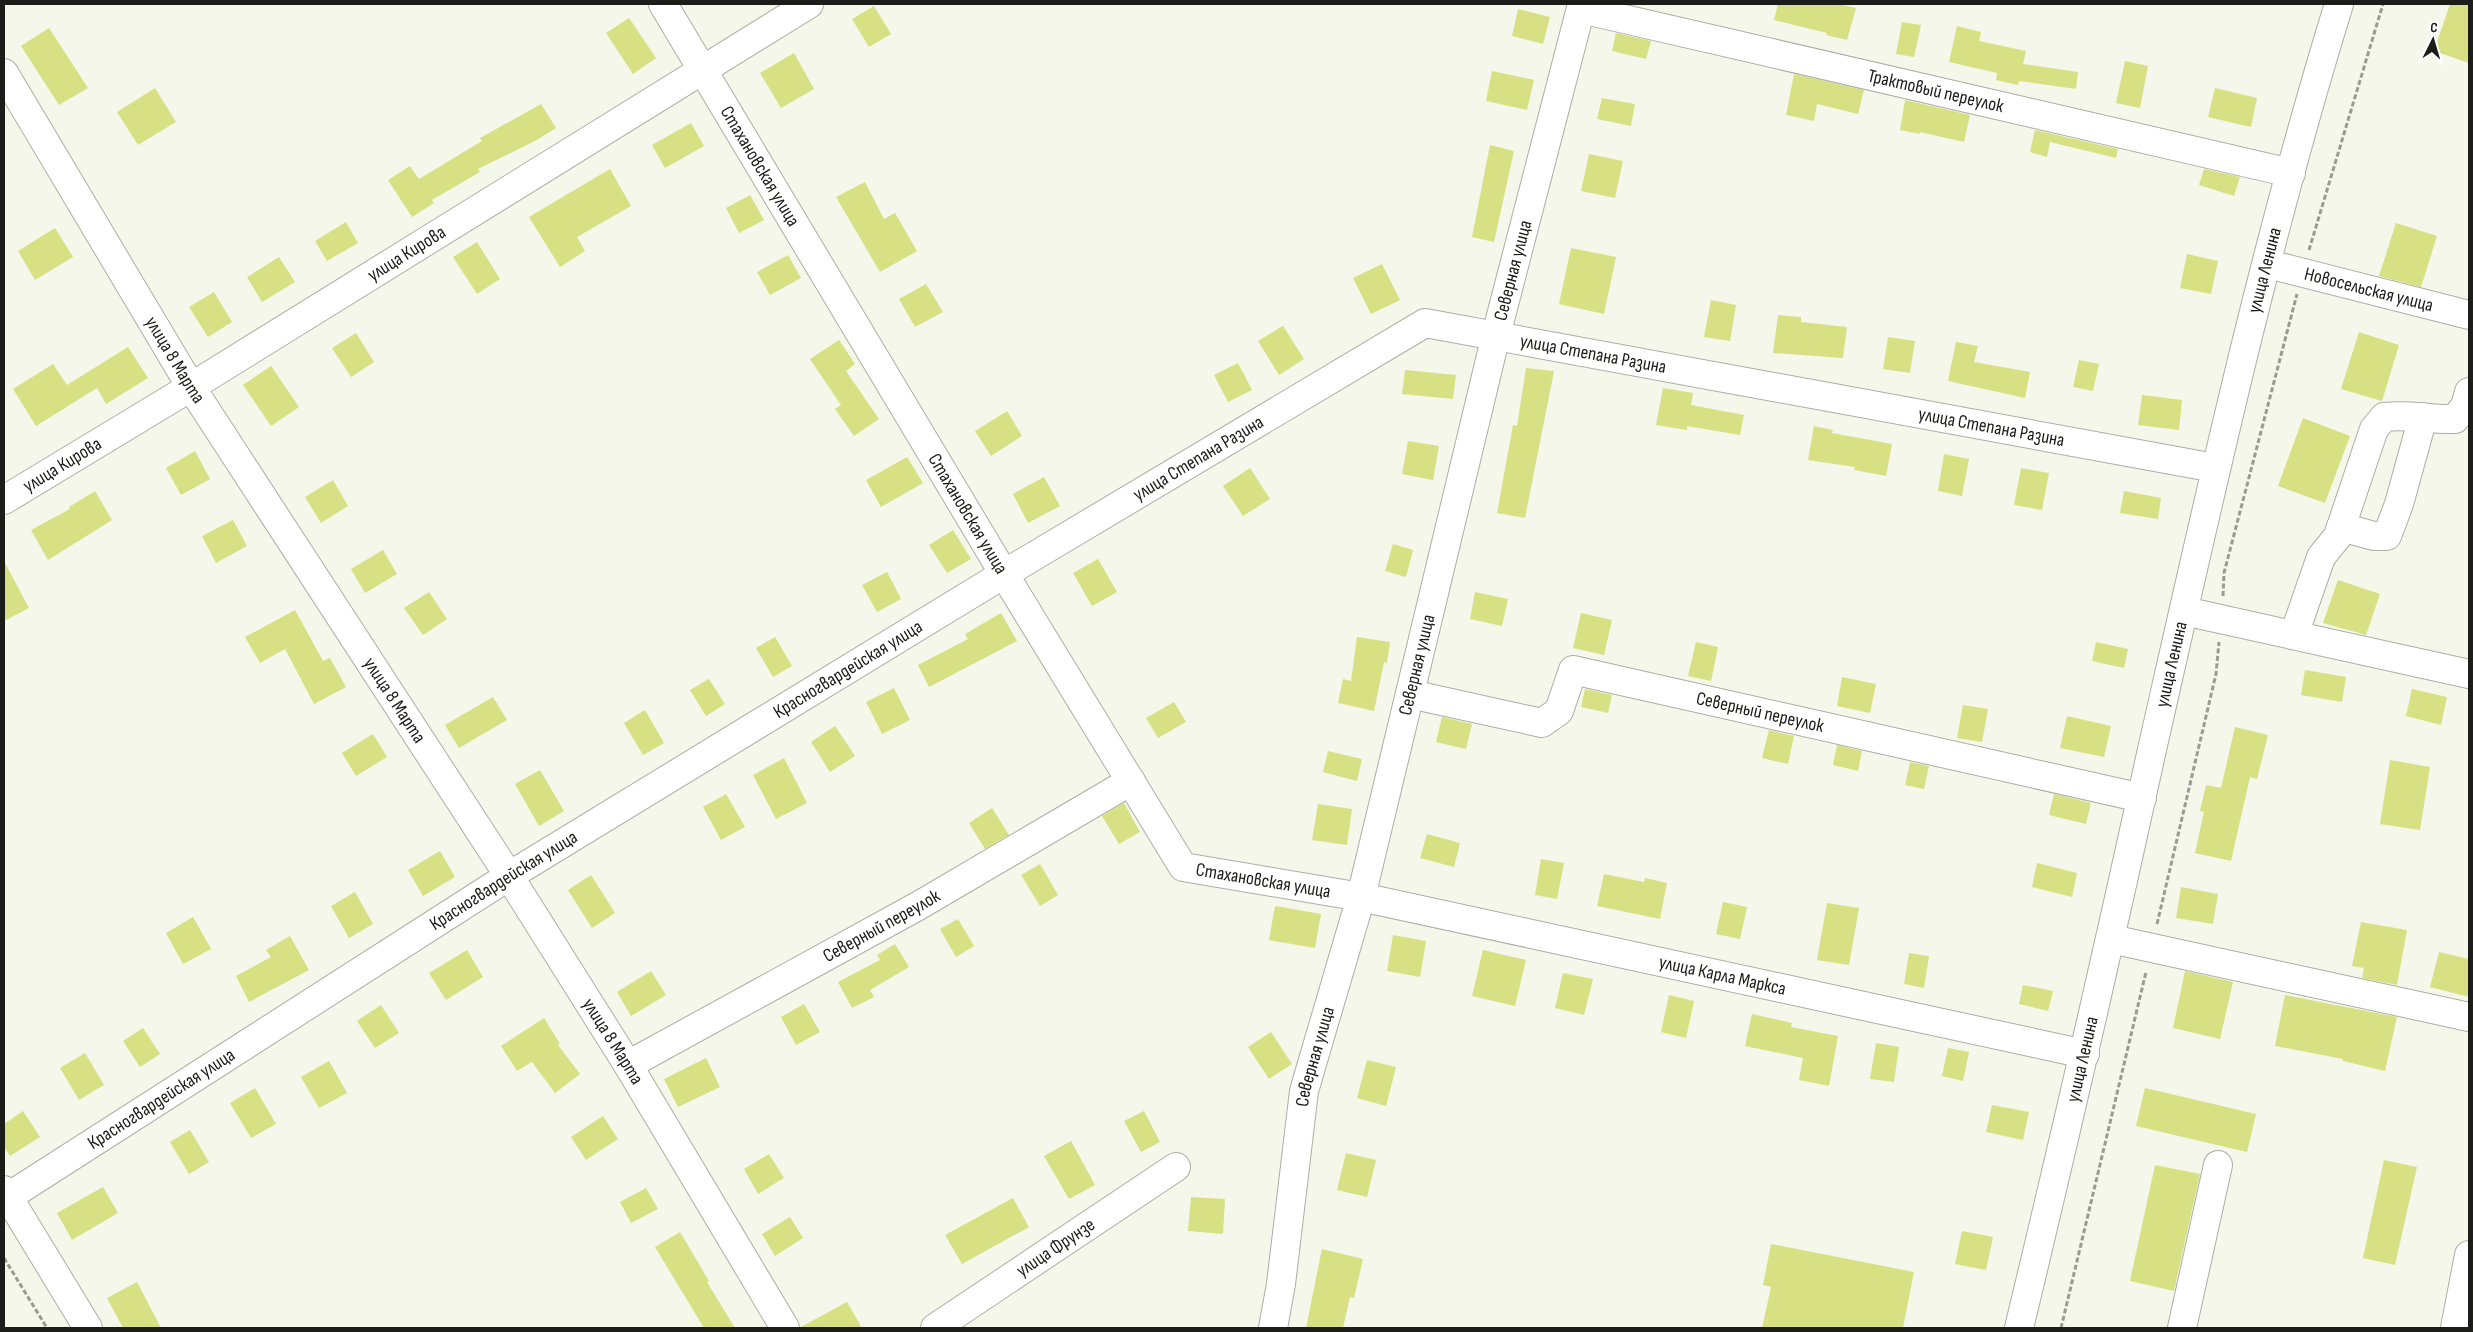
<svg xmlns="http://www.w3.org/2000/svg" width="2473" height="1332" font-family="'Sofia Sans Condensed',sans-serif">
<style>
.building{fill:#d7e083}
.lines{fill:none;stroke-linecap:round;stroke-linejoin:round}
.minor-casing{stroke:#adaea3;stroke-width:30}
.major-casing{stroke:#adaea3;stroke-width:30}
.path{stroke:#9a9b93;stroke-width:3;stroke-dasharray:5 2.5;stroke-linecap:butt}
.minor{stroke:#fff;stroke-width:28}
.major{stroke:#fff;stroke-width:28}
.labels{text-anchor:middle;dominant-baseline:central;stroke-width:4.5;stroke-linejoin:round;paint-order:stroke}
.street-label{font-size:19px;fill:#1c1d19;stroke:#fff}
</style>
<rect width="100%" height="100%" fill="#f5f7eb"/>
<!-- building -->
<g class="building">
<path d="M1778 4H1838L1856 8 1847 40 1826 35 1827 33 1774 20Z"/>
<path d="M2450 4H2469V63L2434 51Z"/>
<path d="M874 6 891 34 869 47 852 19Z"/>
<path d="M1518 9 1550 17 1543 44 1512 36Z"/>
<path d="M629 18 656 58 633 74 606 33Z"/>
<path d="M1902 22 1921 25 1914 57 1896 54Z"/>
<path d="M1957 26 1981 32 1979 41 2026 51 2023 64 2078 72 2076 89 2019 81 2018 85 1996 80 1997 73 1949 62Z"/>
<path d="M49 28 88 88 59 105 21 46Z"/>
<path d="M1616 33 1651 41 1646 59 1612 51Z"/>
<path d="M794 53 814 89 781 108 760 73Z"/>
<path d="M2125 61 2148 66 2140 108 2116 103Z"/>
<path d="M1492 71 1534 80 1527 110 1486 101Z"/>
<path d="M1794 74 1864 90 1858 114 1817 104 1814 121 1786 115Z"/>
<path d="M155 88 176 122 138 145 117 112Z"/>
<path d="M2215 88 2257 98 2251 127 2208 117Z"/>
<path d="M1602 98 1635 104 1631 126 1597 119Z"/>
<path d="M1905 100 1970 115 1964 142 1920 132V134L1900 130Z"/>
<path d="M541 104 556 128 535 141 478 169 480 172 432 200 434 203 412 217 388 180 410 166 419 179 482 141 480 138Z"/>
<path d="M691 123 704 146 665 168 652 145Z"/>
<path d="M2035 130 2118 149 2116 158 2050 142 2047 157 2030 152Z"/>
<path d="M1490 145 1514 151 1494 242 1472 237Z"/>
<path d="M1589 154 1623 161 1615 198 1581 191Z"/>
<path d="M610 169 631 206 577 237 585 251 560 267 529 217Z"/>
<path d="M2204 169 2240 177 2234 196 2199 185Z"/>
<path d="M865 182 884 219 895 213 917 251 880 272 836 197Z"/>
<path d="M750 195 764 220 739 233 726 208Z"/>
<path d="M346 222 358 243 327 261 315 241Z"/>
<path d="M2396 223 2437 236 2421 287 2379 276Z"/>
<path d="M55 228 73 257 35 280 18 251Z"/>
<path d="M477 242 500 279 477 294 453 257Z"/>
<path d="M1571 248 1616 257 1604 314 1559 304Z"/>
<path d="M2187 254 2218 261 2211 294 2180 288Z"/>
<path d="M788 255 801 278 770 295 757 272Z"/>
<path d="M279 257 295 282 262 302 247 277Z"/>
<path d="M1382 264 1400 300 1371 314 1353 278Z"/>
<path d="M926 284 943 312 915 327 899 299Z"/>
<path d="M214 292 232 322 208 337 189 307Z"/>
<path d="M1711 300 1736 305 1730 341 1704 337Z"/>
<path d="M1778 315 1801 317V322L1847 327 1843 358 1773 353Z"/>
<path d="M1283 326 1304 359 1279 375 1258 341Z"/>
<path d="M2359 332 2399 345 2382 401 2341 389Z"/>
<path d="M356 333 374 362 351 377 332 348Z"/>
<path d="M1888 337 1915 341 1910 373 1883 369Z"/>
<path d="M839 340 855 364 846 371 879 419 854 436 835 409 841 405 810 359Z"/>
<path d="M1956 342 1978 346 1974 362 2030 372 2025 398 1948 381Z"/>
<path d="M128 347 148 378 106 404 97 388 36 426 13 389 53 364 67 385Z"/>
<path d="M2079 360 2099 364 2093 391 2073 387Z"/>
<path d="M1238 363 1252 390 1228 402 1214 375Z"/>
<path d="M271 366 299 407 271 426 243 385Z"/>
<path d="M1526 368 1554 371 1525 518 1497 513 1513 425 1517 426Z"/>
<path d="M1405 370 1456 375 1453 399 1402 394Z"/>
<path d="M1663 388 1693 393 1691 405 1744 415 1740 435 1687 426V430L1656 425Z"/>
<path d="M2142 395 2182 400 2179 430 2138 425Z"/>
<path d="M1007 411 1022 436 991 456 975 431Z"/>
<path d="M2303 418 2350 436 2325 503 2278 486Z"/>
<path d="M1814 426 1833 430 1832 433 1892 444 1886 476 1854 470 1855 467 1808 460Z"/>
<path d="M1408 441 1439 446 1433 480 1402 474Z"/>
<path d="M195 451 210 479 181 495 166 468Z"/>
<path d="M1944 454 1969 459 1962 496 1938 491Z"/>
<path d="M907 457 923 483 881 507 866 480Z"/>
<path d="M1250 468 1270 499 1243 516 1223 486Z"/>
<path d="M2021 468 2049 473 2042 510 2014 505Z"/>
<path d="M1044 477 1060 506 1028 523 1013 494Z"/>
<path d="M333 480 348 506 321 523 305 497Z"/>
<path d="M95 491 112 520 48 560 31 530 70 509 69 507Z"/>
<path d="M2124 491 2161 498 2158 519 2120 513Z"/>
<path d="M233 520 247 546 216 563 202 536Z"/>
<path d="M953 530 971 559 947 573 929 545Z"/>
<path d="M1393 544 1413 550 1406 577 1385 571Z"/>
<path d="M383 550 397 574 365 593 351 569Z"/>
<path d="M1098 559 1117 592 1092 606 1073 573Z"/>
<path d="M4 561 29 608 4 621Z"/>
<path d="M887 572 901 599 877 612 862 585Z"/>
<path d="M2338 580 2380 594 2366 635 2323 623Z"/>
<path d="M429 592 447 619 423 635 404 608Z"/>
<path d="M1475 592 1508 599 1502 626 1470 619Z"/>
<path d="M295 610 323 661 330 658 346 687 314 704 285 649 260 663 245 637Z"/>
<path d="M1001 613 1017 641 929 687 918 665 968 639 965 634Z"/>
<path d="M1581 613 1612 620 1604 655 1573 648Z"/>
<path d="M775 637 792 666 773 677 756 648Z"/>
<path d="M1357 637 1390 642 1387 663 1384 662 1374 711 1338 703 1343 679 1351 681Z"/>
<path d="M1696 642 1718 647 1711 681 1688 676Z"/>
<path d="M2096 642 2128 649 2124 668 2092 661Z"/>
<path d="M2305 670 2346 677 2342 702 2301 695Z"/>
<path d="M1842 677 1876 684 1870 713 1837 706Z"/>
<path d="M709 679 725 704 706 716 690 690Z"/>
<path d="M894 688 910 720 882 734 866 702Z"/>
<path d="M1585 689 1612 695 1608 713 1581 707Z"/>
<path d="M2412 689 2447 697 2441 725 2406 716Z"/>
<path d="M493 697 507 720 459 748 445 725Z"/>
<path d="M1174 702 1186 722 1158 738 1146 718Z"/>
<path d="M1963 705 1988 709 1982 742 1957 738Z"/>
<path d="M645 710 664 743 643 755 624 723Z"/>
<path d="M2067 716 2111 726 2104 757 2060 748Z"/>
<path d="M1442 717 1472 724 1466 749 1436 742Z"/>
<path d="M835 726 855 756 830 772 811 742Z"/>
<path d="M2235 727 2268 735 2257 779 2250 777 2231 861 2195 853 2204 812 2200 811 2206 785 2221 788Z"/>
<path d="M1769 730 1794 736 1788 764 1762 758Z"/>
<path d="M373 734 387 757 356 776 342 753Z"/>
<path d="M1837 745 1862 751 1858 771 1833 765Z"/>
<path d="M1328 751 1362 759 1357 781 1323 772Z"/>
<path d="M784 758 807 803 776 819 753 775Z"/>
<path d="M2390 760 2430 767 2420 830 2380 824Z"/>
<path d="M1910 762 1929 766 1924 789 1905 785Z"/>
<path d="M540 770 564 811 539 826 515 784Z"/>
<path d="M726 794 745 827 721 840 703 807Z"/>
<path d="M2054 794 2091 803 2086 824 2049 815Z"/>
<path d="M1124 803 1140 832 1119 844 1102 816Z"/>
<path d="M1318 804 1352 809 1347 845 1312 840Z"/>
<path d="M992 808 1009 835 985 849 969 823Z"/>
<path d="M1427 834 1460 843 1454 867 1420 858Z"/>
<path d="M440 851 455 877 423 896 408 870Z"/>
<path d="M1541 859 1564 863 1557 899 1535 895Z"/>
<path d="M2037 863 2077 873 2072 897 2032 887Z"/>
<path d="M1040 864 1058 895 1040 906 1021 875Z"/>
<path d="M1604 874 1644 882 1645 878 1667 883 1660 919 1597 906Z"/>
<path d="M591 875 615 913 592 928 568 890Z"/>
<path d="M2181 887 2218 894 2213 924 2176 918Z"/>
<path d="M355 892 373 924 349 938 331 906Z"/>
<path d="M1723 902 1747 907 1740 939 1716 934Z"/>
<path d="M1827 903 1859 908 1849 965 1817 960Z"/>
<path d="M1275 906 1321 914 1315 948 1269 940Z"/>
<path d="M193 917 211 949 183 964 166 933Z"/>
<path d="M958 919 974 946 956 957 940 929Z"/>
<path d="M2361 922 2407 930 2397 985 2362 978 2364 968 2352 966Z"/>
<path d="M1393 935 1426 941 1420 977 1387 971Z"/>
<path d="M290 936 309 970 249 1002 236 976 271 957 266 950Z"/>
<path d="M895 944 909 967 870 990 874 997 852 1008 838 982 880 960 877 955Z"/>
<path d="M467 950 483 977 446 1000 429 973Z"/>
<path d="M1483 950 1526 960 1515 1006 1472 996Z"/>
<path d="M2439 952 2469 959V997L2430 987Z"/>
<path d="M1909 953 1929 956 1924 988 1904 984Z"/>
<path d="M651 971 666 995 631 1016 617 992Z"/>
<path d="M2185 971 2233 982 2220 1039 2173 1028Z"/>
<path d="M1563 973 1593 979 1584 1015 1555 1008Z"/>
<path d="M2023 985 2053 991 2048 1011 2019 1004Z"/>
<path d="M1669 995 1694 1001 1686 1038 1661 1032Z"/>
<path d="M2285 995 2397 1017 2385 1071 2343 1061V1059L2275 1046Z"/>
<path d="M804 1004 820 1032 796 1045 781 1017Z"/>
<path d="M381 1005 399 1033 375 1048 357 1021Z"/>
<path d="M1752 1014 1792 1023 1791 1027 1838 1036 1829 1086 1799 1080 1803 1058 1745 1046Z"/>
<path d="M544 1018 560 1044 558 1045 580 1074 555 1093 532 1062 517 1071 501 1046Z"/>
<path d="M143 1028 160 1054 140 1067 123 1041Z"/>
<path d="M1271 1032 1292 1064 1269 1079 1248 1047Z"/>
<path d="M1876 1043 1899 1047 1894 1082 1870 1079Z"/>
<path d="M1948 1048 1969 1052 1963 1081 1942 1076Z"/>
<path d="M85 1053 104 1085 79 1100 60 1068Z"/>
<path d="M706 1058 720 1087 678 1107 664 1079Z"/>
<path d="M1367 1060 1396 1067 1386 1106 1357 1098Z"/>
<path d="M329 1061 347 1093 319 1108 301 1077Z"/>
<path d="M255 1088 276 1124 251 1138 230 1103Z"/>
<path d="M2145 1088 2256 1114 2247 1152 2136 1126Z"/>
<path d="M1992 1105 2029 1112 2023 1140 1986 1132Z"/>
<path d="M23 1111 40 1137 10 1156 4 1147V1124Z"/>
<path d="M1144 1111 1160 1142 1141 1152 1124 1121Z"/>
<path d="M603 1116 618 1139 586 1160 571 1137Z"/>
<path d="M190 1130 209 1162 189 1174 170 1142Z"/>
<path d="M1071 1141 1095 1185 1069 1199 1044 1156Z"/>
<path d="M1346 1153 1376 1160 1367 1197 1337 1190Z"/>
<path d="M769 1154 784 1178 758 1194 744 1169Z"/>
<path d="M2384 1160 2417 1167 2395 1265 2363 1258Z"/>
<path d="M2155 1165 2200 1174 2174 1291 2130 1281Z"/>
<path d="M103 1187 118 1213 72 1240 57 1213Z"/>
<path d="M646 1188 658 1209 631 1223 620 1202Z"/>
<path d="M1191 1197 1225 1199 1223 1234 1188 1231Z"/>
<path d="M1013 1198 1029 1227 962 1264 945 1235Z"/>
<path d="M790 1217 803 1238 775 1256 762 1234Z"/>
<path d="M1962 1231 1993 1237 1986 1270 1955 1264Z"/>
<path d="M680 1232 709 1281 707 1282 735 1328H704L655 1247Z"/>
<path d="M1771 1244 1914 1272 1903 1328H1762L1771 1287 1763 1285Z"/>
<path d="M1322 1249 1363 1259 1354 1298 1350 1297 1343 1328H1306Z"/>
<path d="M137 1282 161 1328H123L107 1298Z"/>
<path d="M847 1302 862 1328H801V1327Z"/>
</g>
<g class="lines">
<!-- minor casing -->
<g class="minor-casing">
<g id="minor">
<path id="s1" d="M663 4 1004 574 1183 867 1361 897 2085 1054"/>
<path id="s2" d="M1581 9 2291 173"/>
<path id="s3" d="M4 73 191 387 509 876 628 1065 785 1328"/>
<path id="s4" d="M2268 264 2469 315"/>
<path id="s5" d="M4 500 191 387 809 4"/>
<path d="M2341 527 2374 536H2387L2399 504 2423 417"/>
<path d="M2184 611 2469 674"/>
<path d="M2294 635 2321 557 2338 536 2374 429 2384 417C2410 414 2430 420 2455 419L2465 406 2469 392"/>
<path id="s6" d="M1410 694 1542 723 1559 711 1573 670 2142 798"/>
<path d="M2111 939 2469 1017"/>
<path id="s7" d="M628 1065 918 906 1131 781"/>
<path d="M4 1190 88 1328"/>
<path id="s8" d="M8 1197 509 876 1004 574 1425 323 2215 468"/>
<path id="s9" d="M935 1328 1176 1167"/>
<path id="s10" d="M1273 1328 1281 1284 1304 1091 1361 897 1496 335 1582 4"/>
<path d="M2182 1328 2218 1165"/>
<path d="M2455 1328 2469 1255"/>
</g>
</g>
<!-- major casing -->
<g class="major-casing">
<g id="major">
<path id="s11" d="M2019 1328C2065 1137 2109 946 2151 754 2208 503 2263 250 2339 4"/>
</g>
</g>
<!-- path -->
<g class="path">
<path d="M2309 250 2383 4"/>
<path d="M2223 596 2224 573 2297 294"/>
<path d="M2157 924 2216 674 2219 642"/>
<path d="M4 1258 47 1328"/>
<path d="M2061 1328 2146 972"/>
</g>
<!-- minor -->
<use href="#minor" class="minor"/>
<!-- major -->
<use href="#major" class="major"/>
</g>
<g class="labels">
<!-- street labels -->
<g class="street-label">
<text stroke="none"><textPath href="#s2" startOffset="364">Трактовый переулок</textPath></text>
<text stroke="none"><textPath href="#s1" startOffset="189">Стахановская улица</textPath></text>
<text stroke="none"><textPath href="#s5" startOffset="472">улица Кирова</textPath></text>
<text stroke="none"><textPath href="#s11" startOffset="1086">улица Ленина</textPath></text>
<text stroke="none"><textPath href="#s10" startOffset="1086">Северная улица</textPath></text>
<text stroke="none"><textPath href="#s4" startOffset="104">Новосельская улица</textPath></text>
<text stroke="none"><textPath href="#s8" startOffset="1836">улица Степана Разина</textPath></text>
<text stroke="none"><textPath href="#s3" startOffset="334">улица 8 Марта</textPath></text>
<text stroke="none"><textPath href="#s8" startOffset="2241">улица Степана Разина</textPath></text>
<text stroke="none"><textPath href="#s8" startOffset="1401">улица Степана Разина</textPath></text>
<text stroke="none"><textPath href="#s5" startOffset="68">улица Кирова</textPath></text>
<text stroke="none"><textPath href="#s1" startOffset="594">Стахановская улица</textPath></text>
<text stroke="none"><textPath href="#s10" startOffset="680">Северная улица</textPath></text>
<text stroke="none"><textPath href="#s11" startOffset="681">улица Ленина</textPath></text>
<text stroke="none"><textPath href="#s8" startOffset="992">Красногвардейская улица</textPath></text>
<text stroke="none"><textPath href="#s3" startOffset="739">улица 8 Марта</textPath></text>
<text stroke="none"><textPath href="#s6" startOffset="391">Северный переулок</textPath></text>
<text stroke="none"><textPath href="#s1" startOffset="1089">Стахановская улица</textPath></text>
<text stroke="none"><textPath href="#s8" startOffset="588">Красногвардейская улица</textPath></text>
<text stroke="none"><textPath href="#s7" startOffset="289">Северный переулок</textPath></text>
<text stroke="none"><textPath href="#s1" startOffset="1558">улица Карла Маркса</textPath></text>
<text stroke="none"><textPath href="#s3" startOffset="1144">улица 8 Марта</textPath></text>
<text stroke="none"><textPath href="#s10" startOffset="275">Северная улица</textPath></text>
<text stroke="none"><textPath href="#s11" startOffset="276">улица Ленина</textPath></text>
<text stroke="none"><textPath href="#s8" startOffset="182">Красногвардейская улица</textPath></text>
<text stroke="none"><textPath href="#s9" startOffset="145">улица Фрунзе</textPath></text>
</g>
</g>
<!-- border -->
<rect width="2473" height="1332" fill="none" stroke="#1c1d19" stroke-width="10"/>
<!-- north arrow -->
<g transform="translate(2433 40) rotate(5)" stroke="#ffffff" stroke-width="4" paint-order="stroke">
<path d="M0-4L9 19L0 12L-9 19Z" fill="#1c1d19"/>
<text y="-8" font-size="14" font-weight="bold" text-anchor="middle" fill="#1c1d19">С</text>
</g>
</svg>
